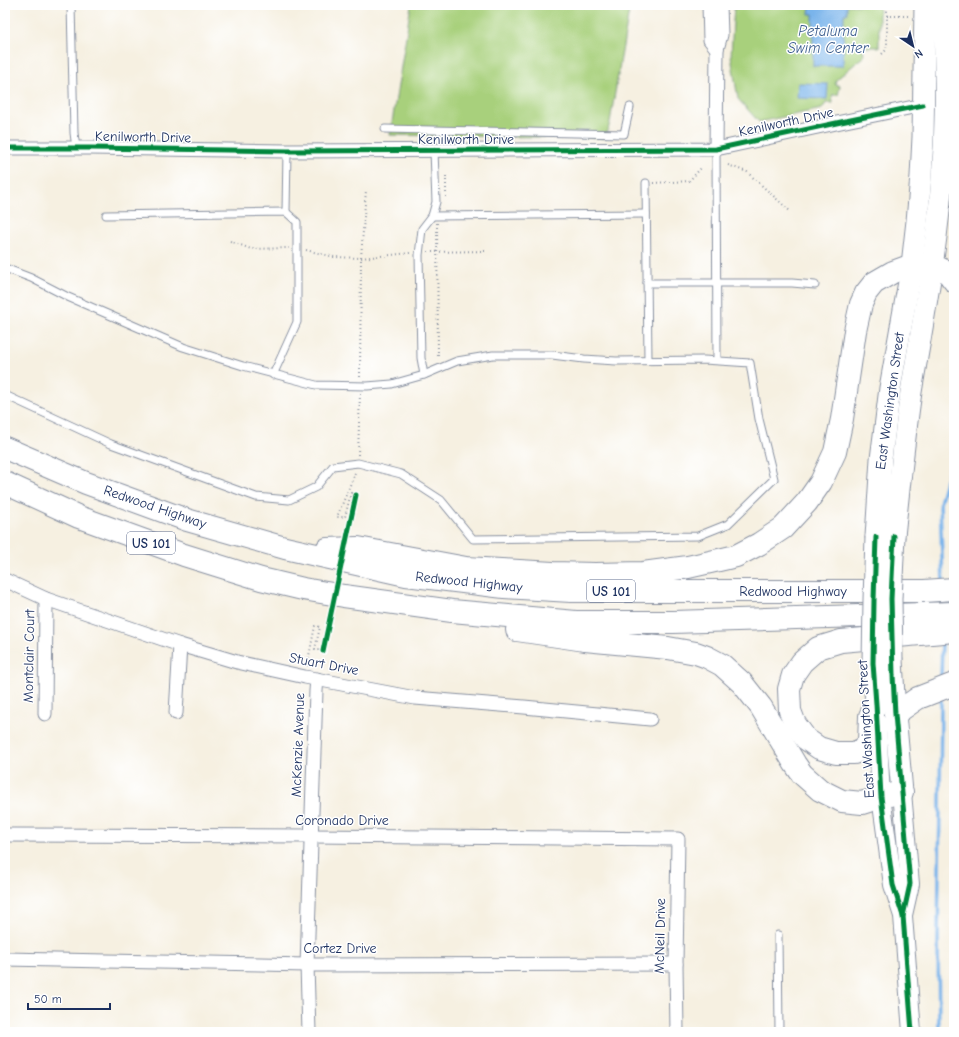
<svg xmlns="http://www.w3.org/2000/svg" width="959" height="1037" font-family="'Comic Neue',sans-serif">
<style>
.green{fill:#a8d07b;stroke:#62806c}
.water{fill:#79b4eb;stroke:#4a72a4}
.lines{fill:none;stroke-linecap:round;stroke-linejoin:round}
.stream{stroke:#79b4eb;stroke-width:3.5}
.service-casing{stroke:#8890a0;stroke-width:9}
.minor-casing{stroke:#8890a0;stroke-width:15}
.secondary-casing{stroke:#8890a0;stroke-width:20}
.primary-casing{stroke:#8890a0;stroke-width:23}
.motorway-casing{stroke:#8890a0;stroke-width:24}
.path{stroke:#8890a0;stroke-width:2;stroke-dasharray:1 3;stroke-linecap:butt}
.service{stroke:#fff;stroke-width:7}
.minor{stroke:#fff;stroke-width:13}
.secondary{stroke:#fff;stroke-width:18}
.primary{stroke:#fff;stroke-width:21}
.motorway{stroke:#fff;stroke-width:22}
.primary-bridge-casing{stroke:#8890a0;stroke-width:23;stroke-linecap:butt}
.primary-bridge{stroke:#fff;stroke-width:21}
.cycleway-casing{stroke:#fff;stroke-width:8}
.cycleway{stroke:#00873e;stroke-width:5}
.labels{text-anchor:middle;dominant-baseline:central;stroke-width:3;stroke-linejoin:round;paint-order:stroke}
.shield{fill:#fff;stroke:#5f6d8e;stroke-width:1}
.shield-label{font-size:13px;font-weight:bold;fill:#1b2f5e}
.street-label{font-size:14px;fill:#1b2f5e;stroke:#fff}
.water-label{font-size:15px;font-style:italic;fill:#3c5e8f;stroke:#fff}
</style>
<rect width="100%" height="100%" fill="#fff"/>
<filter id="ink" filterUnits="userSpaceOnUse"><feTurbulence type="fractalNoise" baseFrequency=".025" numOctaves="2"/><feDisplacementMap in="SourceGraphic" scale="8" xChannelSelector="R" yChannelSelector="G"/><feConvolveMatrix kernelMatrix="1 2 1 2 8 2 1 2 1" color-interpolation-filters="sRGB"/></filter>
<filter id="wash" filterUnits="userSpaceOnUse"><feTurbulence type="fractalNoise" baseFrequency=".012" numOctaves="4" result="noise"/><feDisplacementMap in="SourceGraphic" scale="16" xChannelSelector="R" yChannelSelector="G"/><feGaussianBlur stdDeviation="0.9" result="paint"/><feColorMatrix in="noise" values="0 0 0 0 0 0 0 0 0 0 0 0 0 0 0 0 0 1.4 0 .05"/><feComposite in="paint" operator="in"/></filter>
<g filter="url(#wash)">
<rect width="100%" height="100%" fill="#f6f0e1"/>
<!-- green -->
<g class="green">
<path d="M411 5H630L610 122 606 138 390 135Z"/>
<path d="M734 5H879V47H863L864 56 836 80 835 84 840 86 838 95H832L833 103H826L822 109 759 122 738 99 731 56Z"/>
</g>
<!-- water -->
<g class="water">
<path d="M810 5H847V14H844L843 66H813V14H809Z"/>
<path d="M798 83 828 84 827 99 797 98Z"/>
</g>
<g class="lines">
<!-- stream -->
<g class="stream">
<path d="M943 583 940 503 954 452"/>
<path d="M941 681 942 639"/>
<path d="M939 1032 938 939 940 806 941 697"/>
</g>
</g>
</g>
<g filter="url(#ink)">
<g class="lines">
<!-- service casing -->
<g class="service-casing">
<g id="service">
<path d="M71 5 74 133 76 148"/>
<path d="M385 129 624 134 630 107"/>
<path d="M716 149 717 360"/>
<path d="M646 183 648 360"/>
<path d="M286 212 287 151"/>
<path d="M106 215 286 212 297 222V322L273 375"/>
<path d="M432 216 646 214"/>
<path d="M5 268 31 278 68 297 183 347 243 366 316 385 367 386 392 384 424 375 457 361 493 355H552L584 359 616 361 704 360 750 363 759 419 774 479 728 524 698 536 473 539 441 500 401 474 358 463 333 466 316 487 289 500 256 497 111 444 5 395"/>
<path d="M647 283H792L815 285"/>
<path d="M424 375 421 358 419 255 422 229 432 216 436 202 434 151"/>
<path d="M778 935 779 1032"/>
</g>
</g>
<!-- minor casing -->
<g class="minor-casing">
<g id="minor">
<path d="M709 5 710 40 717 49"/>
<path d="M5 148H90L287 151 716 149 841 122 923 105"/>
<path d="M716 149 717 49 721 35 720 5"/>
<path d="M5 580 46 599 180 645 237 662 305 677 415 698 524 707 650 719"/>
<path d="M176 713 180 645"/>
<path d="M45 714 46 599"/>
<path d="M5 835 311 836 678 839 676 964 677 1032"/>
<path d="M5 959 307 965 676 964"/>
<path d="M309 1032 307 965 316 691 317 679"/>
</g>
</g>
<!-- secondary casing -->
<g class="secondary-casing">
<g id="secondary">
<path d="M877 722 881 797 893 885 903 916 912 1032"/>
<path d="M902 792 910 884 903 915"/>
</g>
</g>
<!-- primary casing -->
<g class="primary-casing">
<g id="primary">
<path d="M894 536C899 488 904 440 911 392 923 321 937 249 942 177 947 120 946 62 944 5"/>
<path d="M876 537 881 459 890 388 912 265 917 221 921 176 923 137 925 5"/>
<path d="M892 660 895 714 902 792"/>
<path d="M873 663 876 704"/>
</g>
</g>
<!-- motorway casing -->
<g class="motorway-casing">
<g id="motorway">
<path d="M5 448 86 483 187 520 285 548 406 575 504 587 571 591H924L954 589"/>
<path d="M5 483 79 517 184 555 261 579 303 589 344 596 452 611 576 622H673L954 613"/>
<path d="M327 549 358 548 466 568 553 573 595 574 643 573 688 567 719 560 736 556 759 544 783 528 807 502 821 482 835 452 842 419 855 331 861 304 866 293 874 283 893 272 912 265 941 269 948 273 954 281"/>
<path d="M517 630 585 640 668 648 696 653 707 657 722 665 742 683 761 707 795 764 802 774 820 790 842 801 862 803 881 797 902 792"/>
<path d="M876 704 870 716 869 742 863 749 854 753H836L819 748 806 739 795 724 790 711 789 689 793 675 802 662 818 648 841 641 954 631"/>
<path d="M895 714 918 698 954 684"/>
</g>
</g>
<!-- path -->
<g class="path">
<path d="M887 16H910"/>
<path d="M882 54 886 50 887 44V5"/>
<path d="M728 165 747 172 791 212"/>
<path d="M653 183 689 181 702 167"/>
<path d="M446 197V176"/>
<path d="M437 223 438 359"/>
<path d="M230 241 251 249 289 248"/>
<path d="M306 250 334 257 361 258 410 253"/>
<path d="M428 252 487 251"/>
<path d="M360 377 361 258 366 190"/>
<path d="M358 455 360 393"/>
<path d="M355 473 337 517H345L351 493 356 495"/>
<path d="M307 666 315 626 320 627 315 649 323 651"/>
</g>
<!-- service -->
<use href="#service" class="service"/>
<!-- minor -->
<use href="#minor" class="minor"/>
<!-- secondary -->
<use href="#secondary" class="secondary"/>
<!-- primary -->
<use href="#primary" class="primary"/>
<!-- motorway -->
<use href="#motorway" class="motorway"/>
<!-- primary-bridge casing -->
<g class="primary-bridge-casing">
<g id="primary-bridge">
<path d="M892 660 891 599 894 536"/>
<path d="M873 663 874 600 876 537"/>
</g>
</g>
<!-- primary-bridge -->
<use href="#primary-bridge" class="primary-bridge"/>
<!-- cycleway casing -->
<g class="cycleway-casing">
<g id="cycleway">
<path d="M5 148H90L287 151 716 149 841 122 923 105"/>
<path d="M894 536 891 599 893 675 895 714 910 884 903 916"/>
<path d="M876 537 874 600 873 663 876 704 881 797 893 885 903 916 912 1032"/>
<path d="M323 651 356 495"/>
</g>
</g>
<!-- cycleway -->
<use href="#cycleway" class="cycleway"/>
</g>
</g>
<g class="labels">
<!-- shield labels -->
<g class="shield">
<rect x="127" y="532" width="48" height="22" rx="3"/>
<rect x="587" y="580" width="48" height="22" rx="3"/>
</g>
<g class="shield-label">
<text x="151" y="543">US 101</text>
<text x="611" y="591">US 101</text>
</g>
<!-- street labels -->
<g class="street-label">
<text transform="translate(786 122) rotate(-12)">Kenilworth Drive</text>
<text transform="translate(143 137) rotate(1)">Kenilworth Drive</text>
<text x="466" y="139">Kenilworth Drive</text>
<text transform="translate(890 401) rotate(-82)">East Washington Street</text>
<text transform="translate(155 507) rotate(19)">Redwood Highway</text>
<text transform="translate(469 582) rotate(6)">Redwood Highway</text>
<text x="793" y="591">Redwood Highway</text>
<text transform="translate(29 656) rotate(-89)">Montclair Court</text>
<text transform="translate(324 664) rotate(11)">Stuart Drive</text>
<text transform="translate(866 729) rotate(-93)">East Washington Street</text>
<text transform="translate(298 745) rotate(-88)">McKenzie Avenue</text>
<text x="342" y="820">Coronado Drive</text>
<text transform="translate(660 936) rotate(-89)">McNeil Drive</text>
<text x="340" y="948">Cortez Drive</text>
</g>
<!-- water labels -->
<g class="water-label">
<text x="828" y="31">Petaluma<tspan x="828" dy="17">Swim Center</tspan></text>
</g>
</g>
<!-- margin -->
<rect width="959" height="1037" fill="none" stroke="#fff" stroke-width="20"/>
<!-- north arrow -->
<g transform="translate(913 46) rotate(145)" stroke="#ffffff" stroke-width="3" paint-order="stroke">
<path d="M0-3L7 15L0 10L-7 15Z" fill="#1b2f5e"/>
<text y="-6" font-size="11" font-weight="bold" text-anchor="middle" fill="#1b2f5e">N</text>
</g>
<!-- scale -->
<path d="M28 1003v6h82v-6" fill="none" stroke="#1b2f5e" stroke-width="2"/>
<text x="34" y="1003" font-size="12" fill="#1b2f5e" stroke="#ffffff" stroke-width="3" paint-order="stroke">50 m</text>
</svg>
